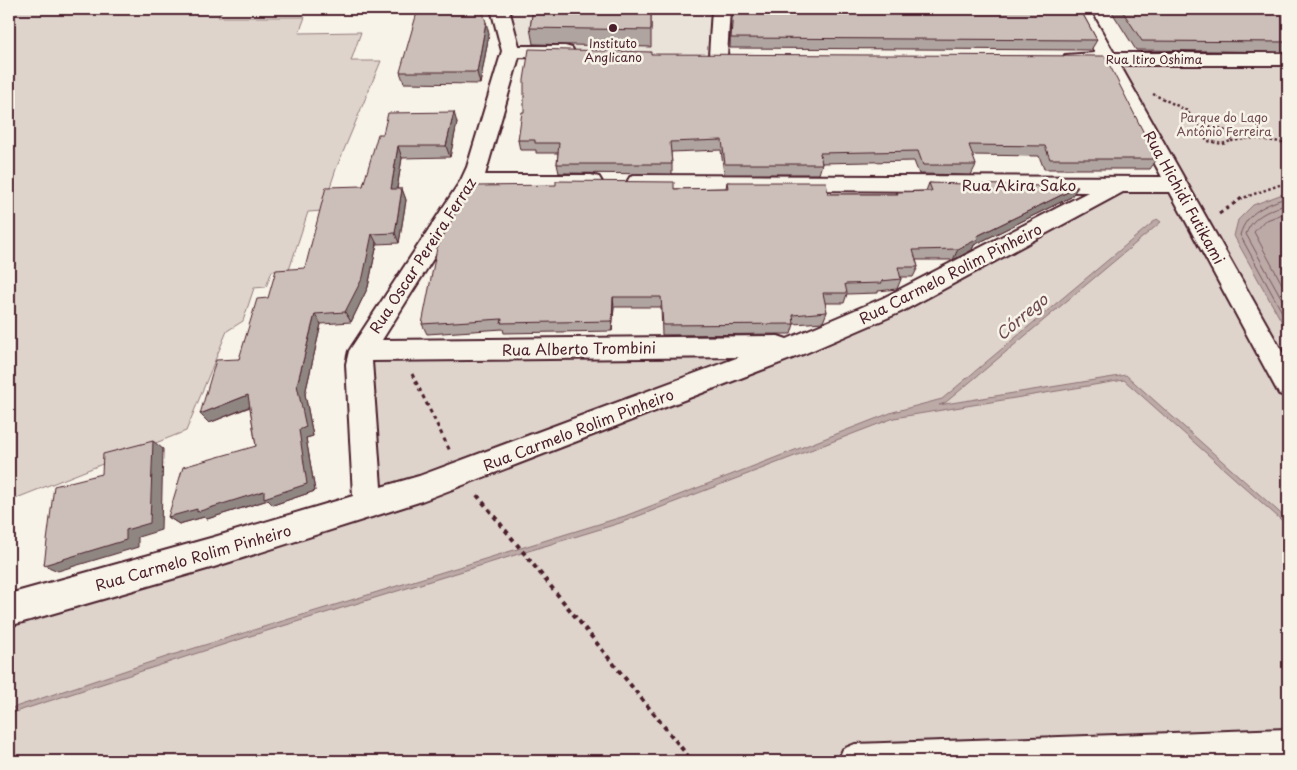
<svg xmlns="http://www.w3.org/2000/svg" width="1297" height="770" font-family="'Playpen Sans',sans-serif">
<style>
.built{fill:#eae3da}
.green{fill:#ded4cc;stroke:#947a7c}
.water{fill:#bcaaa7;stroke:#8e7275}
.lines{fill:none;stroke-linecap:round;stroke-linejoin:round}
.shore{stroke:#78575d;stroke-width:1}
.minor-casing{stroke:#4a1f2b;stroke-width:4}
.path-far2{stroke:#4a1f2b;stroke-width:2.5;stroke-dasharray:2.5 2.5;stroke-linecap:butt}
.path-far1{stroke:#4a1f2b;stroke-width:3;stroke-dasharray:4 4;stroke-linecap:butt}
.path{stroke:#4a1f2b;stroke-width:4;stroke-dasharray:4.5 4.5;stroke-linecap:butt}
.minor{fill:#f7f3e8;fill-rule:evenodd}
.wall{fill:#afa49f;stroke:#4a1f2b}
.shaded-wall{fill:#8f8682;stroke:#4a1f2b}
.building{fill:#ccbfb9;stroke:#4a1f2b}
.poi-dot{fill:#4a1f2b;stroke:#f7f3e8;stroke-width:2}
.labels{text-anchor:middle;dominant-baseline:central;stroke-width:5;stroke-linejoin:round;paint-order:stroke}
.far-poi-label{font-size:12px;fill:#4a1f2b;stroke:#f7f3e8}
.far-street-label{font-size:12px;fill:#4a1f2b;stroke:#f7f3e8}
.far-park-label{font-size:12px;fill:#6f4c53;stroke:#f7f3e8}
.street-label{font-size:15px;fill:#4a1f2b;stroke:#f7f3e8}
.water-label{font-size:16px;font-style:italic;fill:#6c4950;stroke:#f7f3e8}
</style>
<rect width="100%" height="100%" fill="#f7f3e8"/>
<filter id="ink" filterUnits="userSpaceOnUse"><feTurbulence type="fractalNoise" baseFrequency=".02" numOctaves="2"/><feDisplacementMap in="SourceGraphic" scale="10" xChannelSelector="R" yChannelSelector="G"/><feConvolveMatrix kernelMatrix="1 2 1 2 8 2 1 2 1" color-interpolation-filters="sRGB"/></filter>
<g filter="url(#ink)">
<!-- built -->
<path class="built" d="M503 9H719L714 54 514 48Z"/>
<!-- green -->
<g class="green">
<path d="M9 9H223L218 17H305L299 33 361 32 351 61H381L336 169 322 211 308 212 289 270 272 271 266 287 254 288 243 321 227 331 186 431 9 501Z"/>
<path d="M1288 58V377L1116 59Z"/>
<path d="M1121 184 1177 185 1288 384V746L1102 751 964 761H9V609L367 505 362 351 797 346Z"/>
</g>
<!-- water -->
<g class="water">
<path d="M1288 192V333L1234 236 1238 220 1253 205Z"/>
<path d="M1157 219 1161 222 945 403 939 405 1126 375 1288 520V526L1124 380 894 418 620 523 247 637 9 714V709L172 655 625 516 893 412 942 399Z"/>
</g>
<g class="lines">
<!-- shore -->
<g class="shore">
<path d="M1288 197C1266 205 1247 211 1240 235L1288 323"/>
<path d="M1288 204C1270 210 1253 215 1246 234L1288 310"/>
<path d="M1288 212 1264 221 1254 232 1288 295"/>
</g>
<!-- minor casing -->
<g class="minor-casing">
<g id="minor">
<path d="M491 9H509L519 46H565L572 48 574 52 572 56 565 58 519 57 485 175H591L599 177 602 182 599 187 591 189H477L382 340 778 336 787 339 883 298 1088 192 638 189 630 187 627 182 630 177 638 175 1162 177 1101 65 1065 63 1063 59 1065 55 1095 53 1071 9H1089L1114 53H1288V65H1120L1288 362V397L1279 394 1170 192H1123L901 312 806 353 419 502 214 567 9 626V594L214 537 353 496 346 364 349 351 461 180 467 167 502 51ZM739 357 419 476 381 487 372 361Z"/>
<path d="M712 9H730L727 56 725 60H711L709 56Z"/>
<path d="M1288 729V761H838L843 749 855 744Z"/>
</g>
</g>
<!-- path-far2 -->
<g class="path-far2">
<path d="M1153 94 1186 110 1200 127"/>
<path d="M1204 126C1215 126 1229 128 1231 141L1222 144 1208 141 1199 130Z"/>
<path d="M1231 141 1252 138 1288 143"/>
<path d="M1240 199 1288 182"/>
</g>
<!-- path-far1 -->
<g class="path-far1">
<path d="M1219 214 1242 198"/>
<path d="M412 374 450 451"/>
</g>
<!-- path -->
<path class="path" d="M477 495 692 761"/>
<!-- minor -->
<use href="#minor" class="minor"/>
</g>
<!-- wall -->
<g class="wall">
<path d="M510 9H651V47L533 44 530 28 533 10H511Z"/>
<path d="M731 9H1080L1097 40 1091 50 730 48Z"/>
<path d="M1110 9H1288V52L1136 50Z"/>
<path d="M489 34 480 84 404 83 400 72Z"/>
<path d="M651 54 1157 159 1150 169H1044L1039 156 972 155 976 165 971 175 919 174 914 161 822 163V164L819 174H724L721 150 671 152 672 164V174L559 173 557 164 558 153H536V150H520L518 140 524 112Z"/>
<path d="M457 123 450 157 402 158 397 189H402L406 200 399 243 377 244 368 287 351 322 321 324 305 394 313 436 306 438 315 491 273 505 268 500 207 519 204 517 179 524 168 517 256 446 250 407 209 423 239 359 268 298 305 268 363 186 383 134Z"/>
<path d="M727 182 828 194H896L897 192 926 191 929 183 1071 197 974 245 972 250 953 260H916L918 267 913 277H901V279L897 289 878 291V293L847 294 844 303H825L827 312 823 322 794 324 791 334 662 335 661 307H614L612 331 504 333 503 329 427 334 422 324 674 189 726 188Z"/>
</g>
<!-- shaded-wall -->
<g class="shaded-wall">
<path d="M486 22 489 34 480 84 477 72Z"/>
<path d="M454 112 457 123 450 157 446 146Z"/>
<path d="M398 146 402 158 395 200 391 189Z"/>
<path d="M1078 187 1071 197 974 245 972 250 953 260 958 249 977 236Z"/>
<path d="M402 189 406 200 399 243 395 233Z"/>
<path d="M372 234 377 244 368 287 351 322 345 312Z"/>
<path d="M613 297 614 307 612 331V321Z"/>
<path d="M315 314 321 324 305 394 313 436 306 438 315 491 273 505 268 500 207 519 204 517 179 524 168 517 299 430 297 385Z"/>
<path d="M248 395 256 404 209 423 200 414Z"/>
<path d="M153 441 163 449 161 530 138 537V547L58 571 44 565 126 530Z"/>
</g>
<!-- building -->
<g class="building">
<path d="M418 9H482L486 22 477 72H400Z"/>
<path d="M533 9H651V30L530 28Z"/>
<path d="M733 9H1080L1097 40 731 38Z"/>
<path d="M1121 9H1288V42L1142 41Z"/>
<path d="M529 49 651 52V54L1105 56 1157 159H1050L1045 146 969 145 976 165H923L918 151 820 153 822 164H725L722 140 670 142 672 164H557L559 143H535V140H518L522 112H524V80Z"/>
<path d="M454 112 446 146H398L391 189H402L395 233 372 234 363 277 345 312 315 314 297 385 306 427 299 430 307 484 264 498V491L197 512V509L168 517 183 467 256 446 248 395 200 414 216 360 239 359 257 299 268 298 276 270 305 268 326 187 363 186 378 134H383L388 113Z"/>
<path d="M556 181 674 182V189L728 188 727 182H826L828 194H898L897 192 932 191 929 183 1078 187 977 236 978 239 958 249 913 250 918 267H898L901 279 881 281 882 283 845 284 847 293H823L827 312 793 315 794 324 663 325 661 297H613L612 321 501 323 502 319 422 324 437 248 461 203 476 186 556 185Z"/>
<path d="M153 441 150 523 126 530V540L44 565 54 486 102 474 103 454Z"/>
</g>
</g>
<!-- markers -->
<circle class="poi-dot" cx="613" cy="28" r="5"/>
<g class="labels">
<!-- far-poi labels -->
<g class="far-poi-label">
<text x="613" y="43">Instituto<tspan x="613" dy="14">Anglicano</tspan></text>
</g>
<!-- far-street labels -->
<g class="far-street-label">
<text x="1154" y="59">Rua Itiro Oshima</text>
</g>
<!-- far-park labels -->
<g class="far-park-label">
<text x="1224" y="117">Parque do Lago<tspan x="1224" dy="14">Antônio Ferreira</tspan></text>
</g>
<!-- street labels -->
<g class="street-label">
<text x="1019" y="184">Rua Akira Sako</text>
<text transform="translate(1185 197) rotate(61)">Rua Hichidi Futikami</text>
<text transform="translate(422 255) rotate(-57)">Rua Oscar Pereira Ferraz</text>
<text transform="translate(950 273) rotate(-27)">Rua Carmelo Rolim Pinheiro</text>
<text transform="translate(579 348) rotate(-1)">Rua Alberto Trombini</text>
<text transform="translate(578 429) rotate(-21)">Rua Carmelo Rolim Pinheiro</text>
<text transform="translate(193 557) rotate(-16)">Rua Carmelo Rolim Pinheiro</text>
</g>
<!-- water labels -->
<g class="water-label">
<text transform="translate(1021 316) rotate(-40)">Córrego</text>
</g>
</g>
<!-- margin -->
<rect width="1297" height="770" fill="none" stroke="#f7f3e8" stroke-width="30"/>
<rect x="15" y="15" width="1267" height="740" fill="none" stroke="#4a1f2b" stroke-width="2" filter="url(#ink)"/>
</svg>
